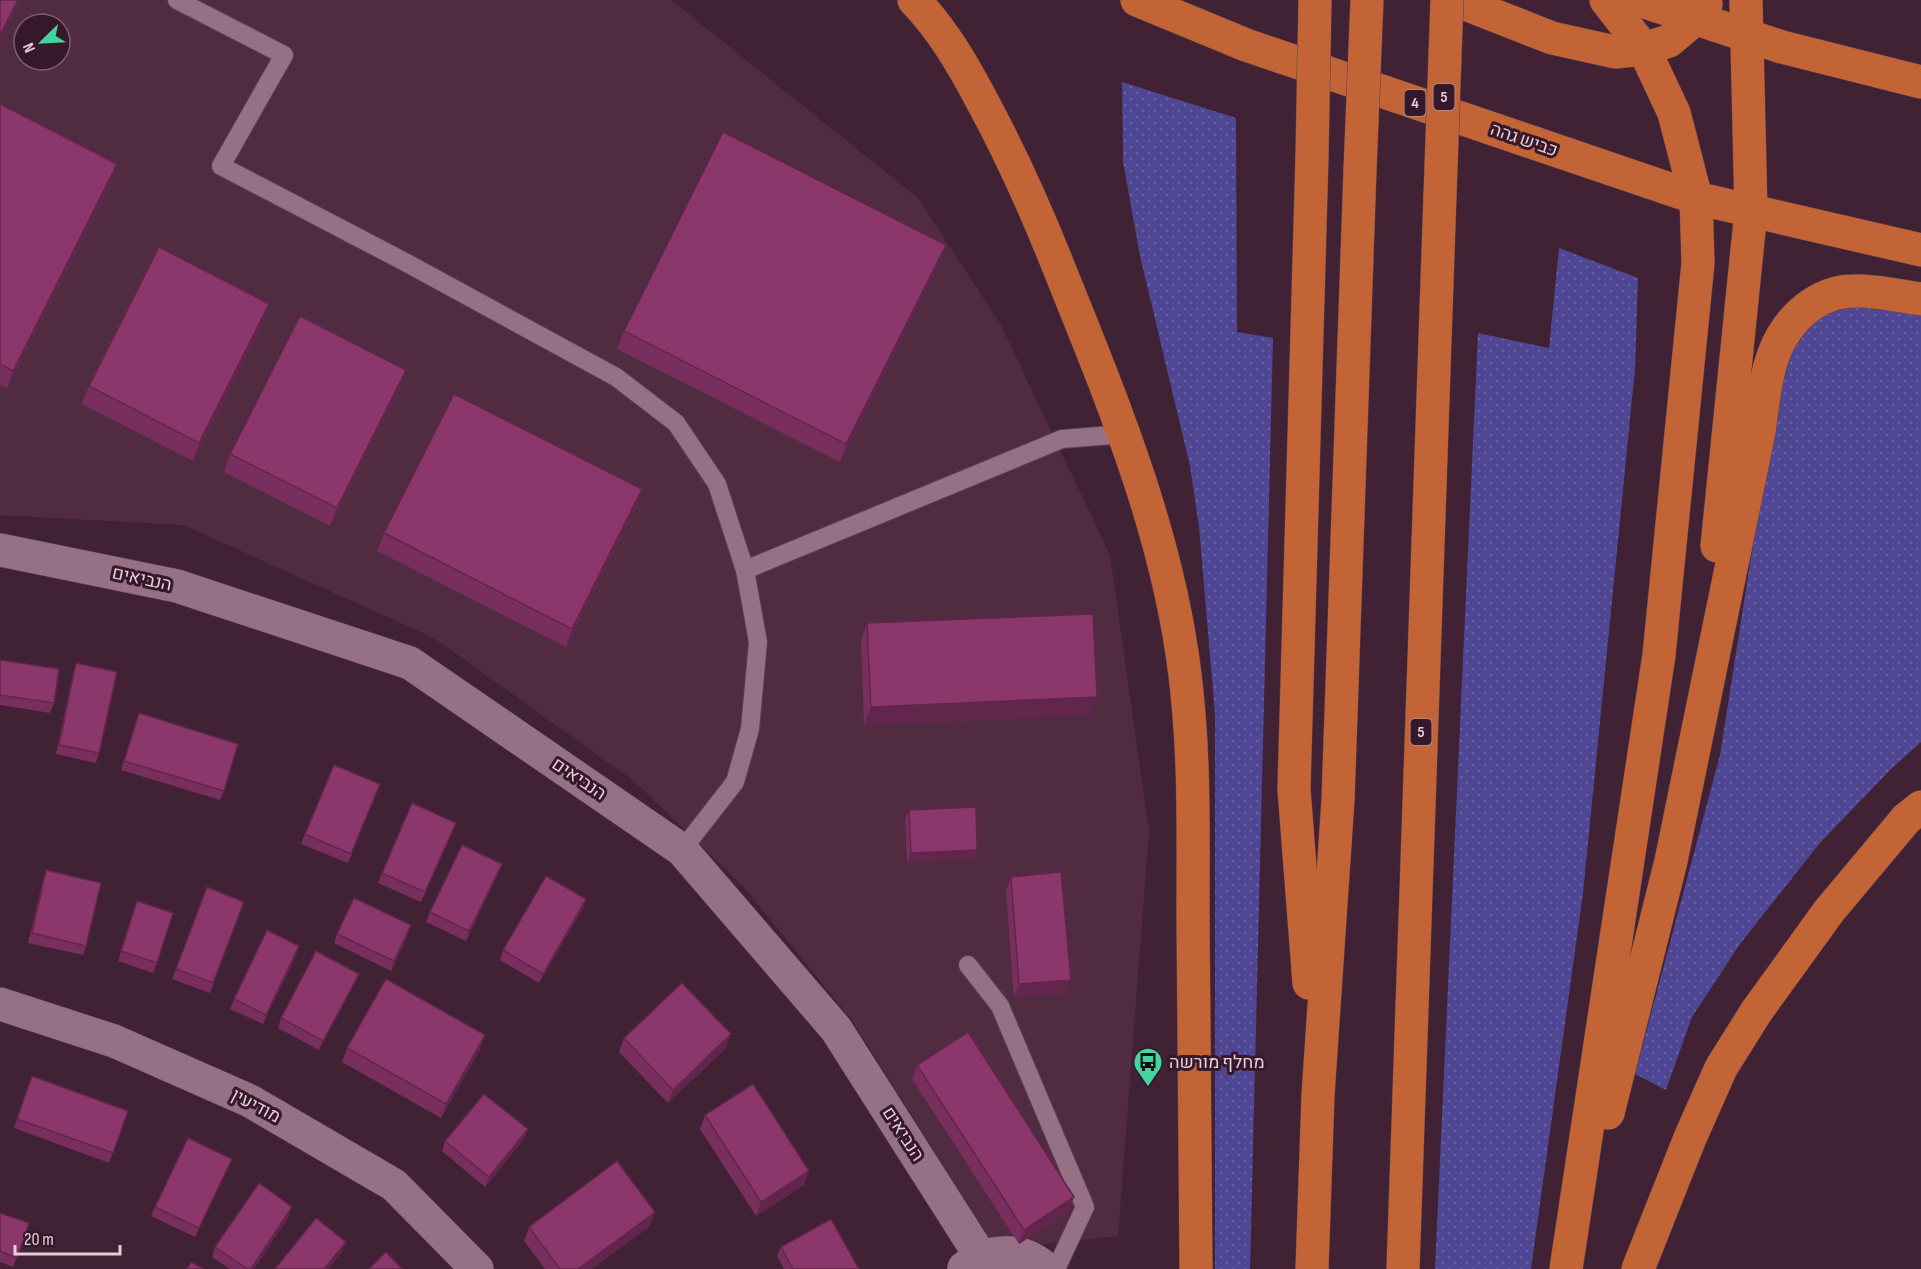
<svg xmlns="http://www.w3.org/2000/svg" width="1921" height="1269" font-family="'Sofia Sans Condensed',Heebo,sans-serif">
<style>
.built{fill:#512c41;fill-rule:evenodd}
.grass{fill:url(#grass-dots)}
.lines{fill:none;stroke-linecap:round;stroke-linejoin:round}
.lane-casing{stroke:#5b4050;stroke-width:20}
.street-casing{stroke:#5b4050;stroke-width:34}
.highway-casing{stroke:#5b4050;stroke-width:34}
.lane{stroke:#967085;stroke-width:18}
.street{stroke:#967085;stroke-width:33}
.highway{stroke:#c26436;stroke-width:33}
.highway-bridge-casing{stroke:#5b4050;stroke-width:34;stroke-linecap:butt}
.highway-bridge{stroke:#c26436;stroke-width:33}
.wall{fill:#782f5d}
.shaded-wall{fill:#62264c}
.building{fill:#8c376c;stroke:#62264c;stroke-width:1.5}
.labels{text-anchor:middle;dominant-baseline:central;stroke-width:6;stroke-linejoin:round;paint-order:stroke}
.shield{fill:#36182a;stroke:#af97a4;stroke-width:1.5}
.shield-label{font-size:16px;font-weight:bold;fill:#e3ced9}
.street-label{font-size:18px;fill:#e3ced9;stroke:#36182a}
.poi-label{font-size:18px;fill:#e3ced9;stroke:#36182a;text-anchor:start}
</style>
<defs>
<pattern id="grass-dots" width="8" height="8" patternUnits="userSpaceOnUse" patternTransform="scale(1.5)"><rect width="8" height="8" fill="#4f4794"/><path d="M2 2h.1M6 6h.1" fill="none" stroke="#6860a2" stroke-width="1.8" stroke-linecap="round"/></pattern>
</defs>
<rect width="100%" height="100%" fill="#412134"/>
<!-- built -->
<path class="built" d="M0 0H671L918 198 1001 325 1110 555 1149 831 1118 1236 996 1249 851 1019 744 887 634 781 434 638 183 525 0 515ZM24 24H60V60H24Z"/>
<!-- grass -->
<g class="grass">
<path d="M1122 82 1236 118 1237 332 1273 338 1250 1269H1215V714L1199 527 1190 466 1140 256 1123 161Z"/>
<path d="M1559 248 1638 278 1635 369 1583 893 1531 1269H1435L1478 333 1549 348Z"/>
<path d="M1836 306H1861L1921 315V742L1891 769 1819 844 1740 944 1692 1017 1666 1090 1635 1074 1720 755 1768 449 1781 390 1791 355 1804 332 1818 317Z"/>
</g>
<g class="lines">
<!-- lane casing -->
<g class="lane-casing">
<g id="lane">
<path d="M177 0 284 55 221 166 405 262 616 377 676 423 717 484 745 570 758 642 750 729 735 782 682 850"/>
<path d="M745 570 1062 439 1125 434"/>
<path d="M968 965 1000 1006 1085 1207 1056 1269"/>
</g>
</g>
<!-- street casing -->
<g class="street-casing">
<g id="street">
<path d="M0 550 177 586 410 663 682 850 836 1029 981 1257"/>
<path d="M0 1004 114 1041 250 1101 394 1185 477 1269"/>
<path d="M964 1268C989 1249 1022 1246 1046 1269"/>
</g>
</g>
<!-- highway casing -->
<g class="highway-casing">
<g id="highway">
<path d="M914 0C942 29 962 63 981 99 1011 154 1036 210 1059 268 1112 400 1168 533 1185 675 1195 755 1193 835 1193 915 1194 1033 1195 1151 1196 1269"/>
<path d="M1137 0 1246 45 1696 198 1921 250"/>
<path d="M1455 0 1552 38 1615 52 1644 49 1669 41 1695 19 1706 4"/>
<path d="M1639 0 1782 47 1921 82"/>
<path d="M1717 546 1751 211 1746 0"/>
<path d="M1309 983 1294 789 1312 156"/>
<path d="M1608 1113 1671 861 1759 432C1766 384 1767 336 1811 305 1824 296 1837 291 1853 291 1875 290 1899 296 1921 299"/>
<path d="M1312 1269 1318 1095 1338 800 1360 170"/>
<path d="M1403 1269 1440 195"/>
<path d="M1566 1269 1659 655 1698 263 1696 198 1674 113 1644 49 1606 0"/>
<path d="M1638 1269 1690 1138 1721 1068 1756 1012 1829 911 1906 819 1921 807"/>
</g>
</g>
<!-- lane -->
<use href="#lane" class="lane"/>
<!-- street -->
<use href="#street" class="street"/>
<!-- highway -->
<use href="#highway" class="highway"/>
<!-- highway-bridge casing -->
<g class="highway-bridge-casing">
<g id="highway-bridge">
<path d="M1312 156 1315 0"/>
<path d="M1360 170 1367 0"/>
<path d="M1440 195 1447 0"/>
</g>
</g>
<!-- highway-bridge -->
<use href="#highway-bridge" class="highway-bridge"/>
</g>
<!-- wall -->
<g class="wall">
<path d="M0 104 111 182 7 388 0 385Z"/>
<path d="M939 263 840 462 617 349 624 331Z"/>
<path d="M263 321 193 461 82 404 89 386Z"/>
<path d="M400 387 330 526 224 472 230 454Z"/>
<path d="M642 489 636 507 566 647 377 551 384 533Z"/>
<path d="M867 623 1091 715 864 725 861 641Z"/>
<path d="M0 660 54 703 50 713 0 705Z"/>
<path d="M76 663 99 753 96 763 56 754 73 673Z"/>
<path d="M139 713 224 791 220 800 121 770Z"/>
<path d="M380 784 348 863 301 844 305 834Z"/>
<path d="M909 810 977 850 974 860 907 862 905 819Z"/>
<path d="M456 823 421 902 378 883 382 873Z"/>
<path d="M46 870 86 946 83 955 28 943 43 880Z"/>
<path d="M498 874 466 941 426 922 430 912Z"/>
<path d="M1011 877 1066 994 1014 998 1006 891Z"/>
<path d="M207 887 244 902 210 993 172 979Z"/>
<path d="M586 899 583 908 539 983 500 960 503 950Z"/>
<path d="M134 911 157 963 153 973 118 961Z"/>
<path d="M337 934 408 935 391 971 334 943Z"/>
<path d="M296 956 263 1024 230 1009 234 999Z"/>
<path d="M359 974 355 983 319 1050 278 1028 281 1018Z"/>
<path d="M624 1038 726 1048 668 1103 619 1052Z"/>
<path d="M347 1048 480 1049 441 1118 342 1062Z"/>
<path d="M917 1065 1069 1211 1019 1244 912 1079Z"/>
<path d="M32 1076 128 1111 109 1163 14 1128Z"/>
<path d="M705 1115 809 1171 804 1185 756 1216 700 1129Z"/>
<path d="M528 1129 524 1139 485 1187 442 1151 445 1141Z"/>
<path d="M232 1159 228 1168 195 1237 151 1216 155 1207Z"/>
<path d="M0 1213 29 1223 13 1267 0 1262Z"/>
<path d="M289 1216 254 1269H230L212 1257 215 1247Z"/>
<path d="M650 1226 592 1269H545L524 1241 529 1227Z"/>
<path d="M781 1247 859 1269H784L777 1256Z"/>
</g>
<!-- shaded-wall -->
<g class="shaded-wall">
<path d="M18 0H20L0 40V35Z"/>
<path d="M117 164 111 182 7 388 13 371Z"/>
<path d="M946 245 939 263 840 462 846 444Z"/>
<path d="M269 304 263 321 193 461 199 443Z"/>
<path d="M406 370 400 387 330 526 337 508Z"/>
<path d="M642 489 636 507 566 647 572 629Z"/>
<path d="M1097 697 1091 715 864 725 871 707Z"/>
<path d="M977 850 974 860 907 862 911 853Z"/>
<path d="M502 864 498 874 466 941 469 931Z"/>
<path d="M586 899 583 908 539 983 543 974Z"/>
<path d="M411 925 408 935 391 971 394 961Z"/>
<path d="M299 946 296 956 263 1024 266 1015Z"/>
<path d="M359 974 355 983 319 1050 323 1041Z"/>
<path d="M1071 980 1066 994 1014 998 1019 984Z"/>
<path d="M731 1034 726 1048 668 1103 673 1090Z"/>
<path d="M485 1035 480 1049 441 1118 446 1104Z"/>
<path d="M528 1129 524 1139 485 1187 489 1177Z"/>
<path d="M809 1171 804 1185 756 1216 761 1202Z"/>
<path d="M1074 1197 1069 1211 1019 1244 1024 1230Z"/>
<path d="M292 1207 289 1216 254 1269H251Z"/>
<path d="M655 1212 650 1226 592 1269H578Z"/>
<path d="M346 1242 342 1252 328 1269H324Z"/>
</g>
<!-- building -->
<g class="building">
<path d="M0 0H18L0 35Z"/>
<path d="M0 104 117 164 13 371 0 364Z"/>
<path d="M723 132 946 245 846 444 624 331Z"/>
<path d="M159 247 269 304 199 443 89 386Z"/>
<path d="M300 316 406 370 337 508 230 454Z"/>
<path d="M454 394 642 489 572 629 384 533Z"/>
<path d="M1093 614 1097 697 871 707 867 623Z"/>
<path d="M0 660 59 669 54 703 0 695Z"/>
<path d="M76 663 117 672 99 753 59 745Z"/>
<path d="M139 713 238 744 224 791 124 761Z"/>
<path d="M334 765 380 784 351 854 305 834Z"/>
<path d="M412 803 456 823 425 892 382 873Z"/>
<path d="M976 807 977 850 911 853 909 810Z"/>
<path d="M462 845 502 864 469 931 430 912Z"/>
<path d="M46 870 101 883 86 946 32 933Z"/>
<path d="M1061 872 1071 980 1019 984 1011 877Z"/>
<path d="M546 876 586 899 543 974 503 950Z"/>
<path d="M207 887 244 902 213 983 176 969Z"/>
<path d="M354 898 411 925 394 961 337 934Z"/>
<path d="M137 901 173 913 157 963 121 951Z"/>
<path d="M267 930 299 946 266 1015 234 999Z"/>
<path d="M316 951 359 974 323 1041 281 1018Z"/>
<path d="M386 979 485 1035 446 1104 347 1048Z"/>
<path d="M682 983 731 1034 673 1090 624 1038Z"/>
<path d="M968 1032 1074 1197 1024 1230 917 1065Z"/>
<path d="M32 1076 128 1111 113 1153 17 1119Z"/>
<path d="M753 1084 809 1171 761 1202 705 1115Z"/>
<path d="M484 1094 528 1129 489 1177 445 1141Z"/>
<path d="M188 1138 232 1159 199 1228 155 1207Z"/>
<path d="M617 1161 655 1212 578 1269H560L529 1227Z"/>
<path d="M259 1183 292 1207 251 1269H248L215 1247Z"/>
<path d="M0 1213 29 1223 17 1258 0 1251Z"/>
<path d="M316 1218 346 1242 324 1269H275Z"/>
<path d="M831 1219 859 1269H793L781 1247Z"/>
<path d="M386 1252 402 1269H369Z"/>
<path d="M191 1262 204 1269H187Z"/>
</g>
<!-- icons -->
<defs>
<g id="bus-pin" transform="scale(1.5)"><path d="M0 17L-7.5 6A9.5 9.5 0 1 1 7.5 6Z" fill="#43d4a0" stroke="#36182a"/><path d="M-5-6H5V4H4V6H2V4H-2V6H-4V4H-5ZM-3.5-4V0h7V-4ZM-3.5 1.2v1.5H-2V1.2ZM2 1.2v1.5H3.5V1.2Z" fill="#111"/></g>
</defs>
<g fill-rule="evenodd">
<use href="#bus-pin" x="1148" y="1062"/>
</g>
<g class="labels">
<!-- shield labels -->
<g class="shield">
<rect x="1433.5" y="84" width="21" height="26" rx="4.5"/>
<rect x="1404.5" y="90" width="21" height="26" rx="4.5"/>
<rect x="1410.5" y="719" width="21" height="26" rx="4.5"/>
</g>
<g class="shield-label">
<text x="1444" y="97">5</text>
<text x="1415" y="103">4</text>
<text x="1421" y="732">5</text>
</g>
<!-- street labels -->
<g class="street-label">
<text transform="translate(1524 140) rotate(19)">כביש גהה</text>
<text transform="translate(142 579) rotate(12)">הנביאים</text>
<text transform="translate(579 779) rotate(34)">הנביאים</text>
<text transform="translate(256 1106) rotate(28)">מודיעין</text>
<text transform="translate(903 1134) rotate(57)">הנביאים</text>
</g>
<!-- poi labels -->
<g class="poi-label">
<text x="1169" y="1062">מחלף מורשה</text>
</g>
</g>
<!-- north arrow -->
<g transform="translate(42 42) rotate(246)"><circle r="28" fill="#36182a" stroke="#7b6170" stroke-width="1.5"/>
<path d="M0-4.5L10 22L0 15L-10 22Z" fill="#43d4a0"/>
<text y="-9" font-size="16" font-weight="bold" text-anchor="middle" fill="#e3ced9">N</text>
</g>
<!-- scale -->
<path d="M15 1245v9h105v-9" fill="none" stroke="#e3ced9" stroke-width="3"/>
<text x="24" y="1245" font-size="18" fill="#e3ced9" stroke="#36182a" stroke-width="4.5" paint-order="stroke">20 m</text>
</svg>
